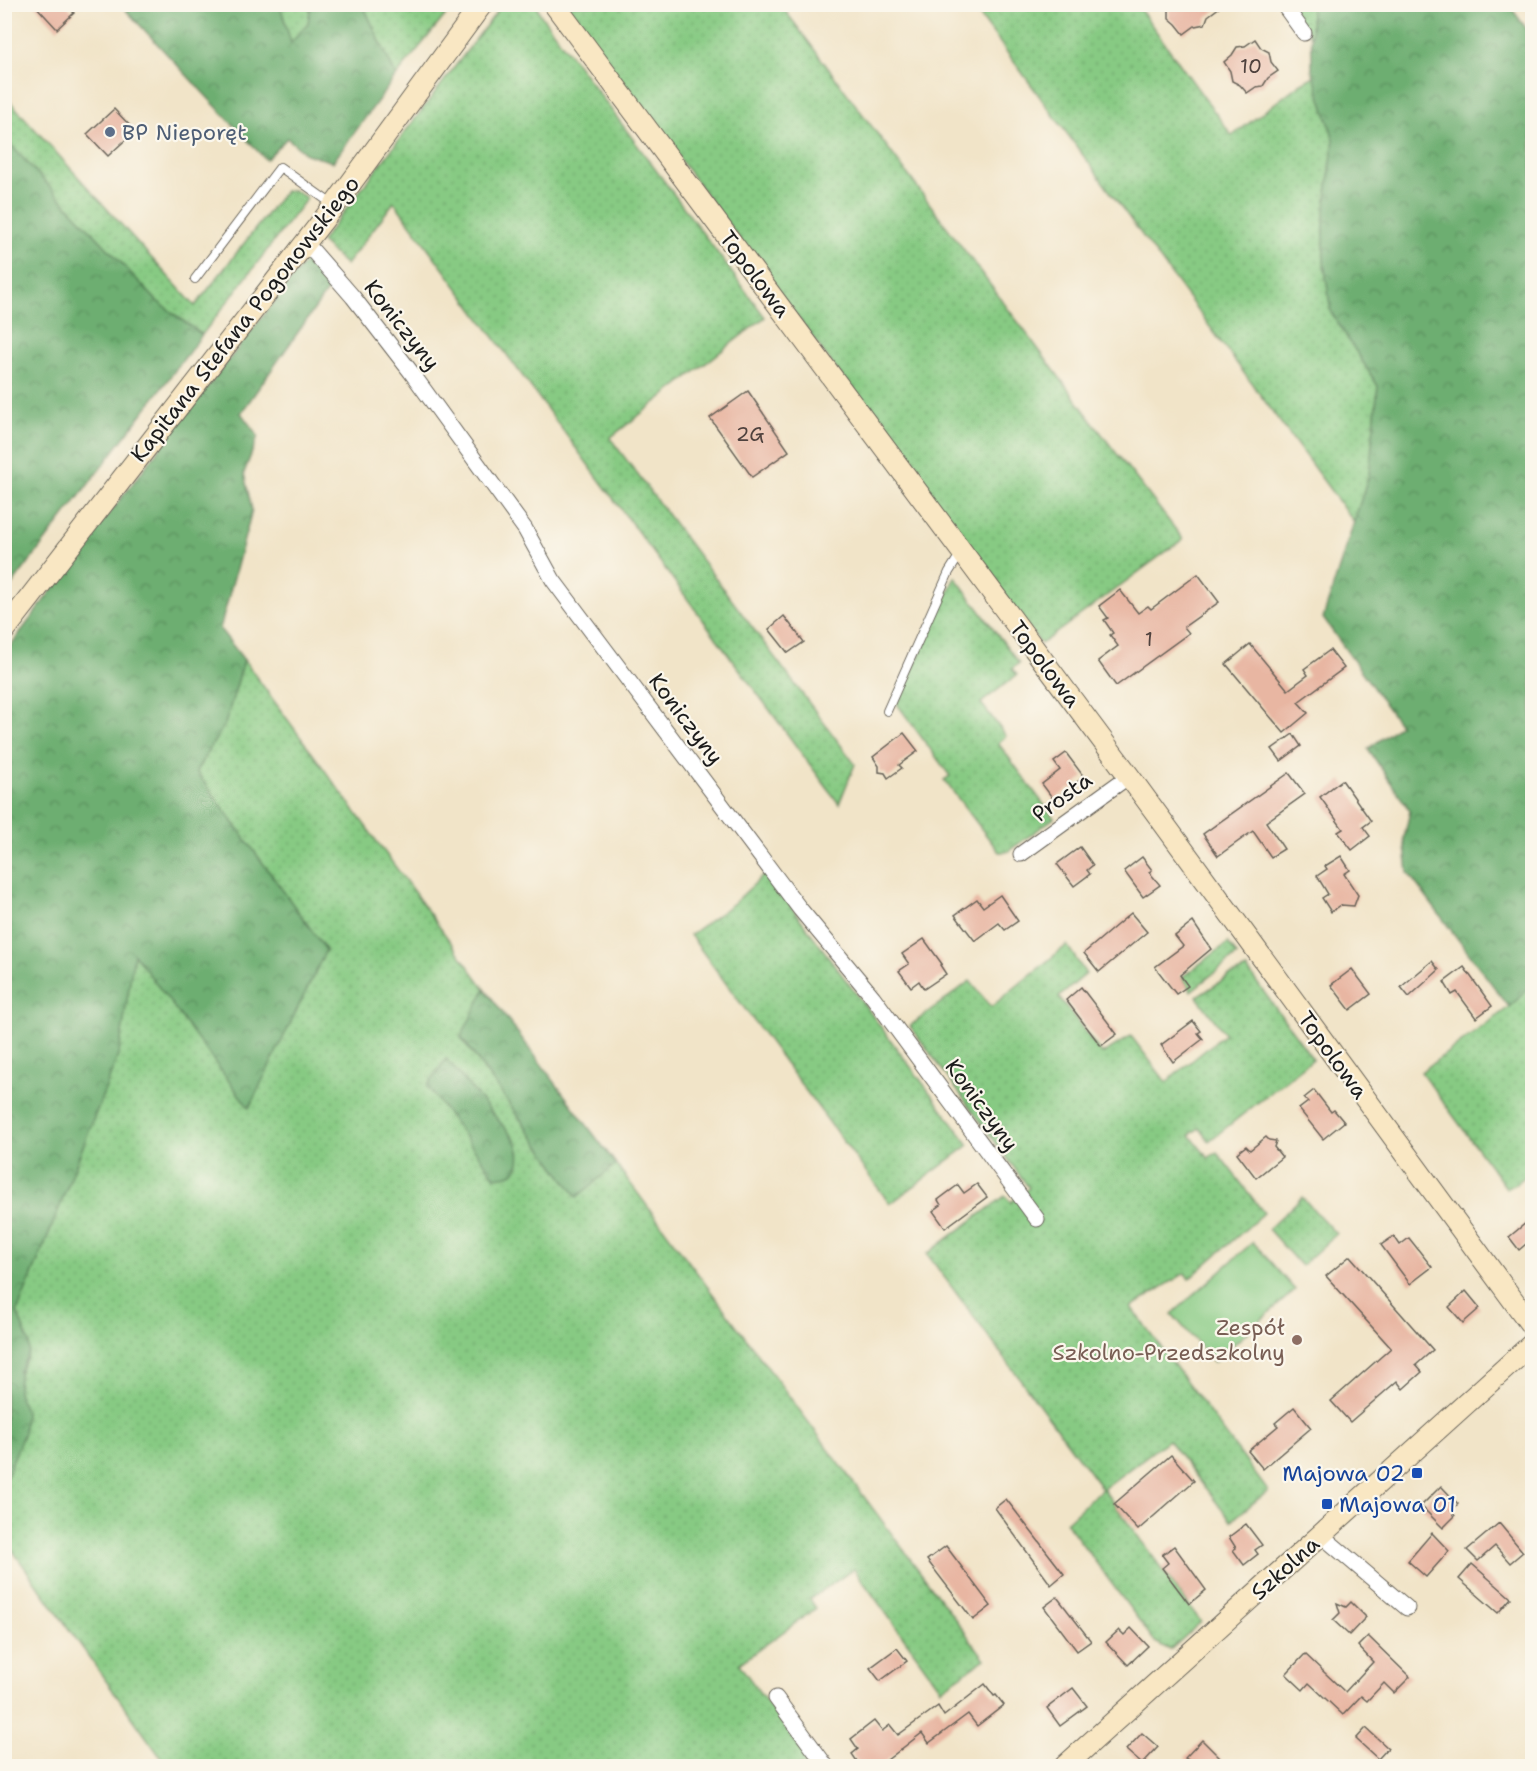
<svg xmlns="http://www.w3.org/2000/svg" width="1537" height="1771" font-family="'Shantell Sans',sans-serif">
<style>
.grass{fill:url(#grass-dots);stroke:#527350;stroke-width:1.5;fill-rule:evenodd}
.forest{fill:url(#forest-crowns);stroke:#446546;stroke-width:1.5}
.pitch{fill:#87ca83;stroke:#527350;stroke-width:1.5}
.building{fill:#e8b6a2}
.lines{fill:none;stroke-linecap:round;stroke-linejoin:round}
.lane-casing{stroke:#676258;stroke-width:10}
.street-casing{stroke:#676258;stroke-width:17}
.secondary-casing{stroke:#676258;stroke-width:23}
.lane{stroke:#fff;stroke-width:8}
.street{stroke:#fff;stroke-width:15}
.secondary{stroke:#f9e7c3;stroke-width:21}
.service-dot{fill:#5c6f8a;stroke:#fbf7ec;stroke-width:2}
.education-dot{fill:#8d6e63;stroke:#fbf7ec;stroke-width:2}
.transit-dot{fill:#1a4fb4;stroke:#fbf7ec;stroke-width:2}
.labels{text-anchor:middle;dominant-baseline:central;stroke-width:4.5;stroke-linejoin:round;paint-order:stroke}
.number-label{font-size:20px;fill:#4f423e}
.service-label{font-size:22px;fill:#4e5e75;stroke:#fbf7ec;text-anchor:start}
.street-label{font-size:22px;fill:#1c1c1c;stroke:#fbf7ec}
.education-label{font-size:22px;fill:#785e54;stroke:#fbf7ec;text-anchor:end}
.transit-label{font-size:22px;fill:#164399;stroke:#fbf7ec;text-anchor:end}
</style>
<defs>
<pattern id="grass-dots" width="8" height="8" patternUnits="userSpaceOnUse" patternTransform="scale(1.5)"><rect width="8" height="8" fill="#87ca83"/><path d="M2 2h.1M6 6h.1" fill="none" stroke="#74ad71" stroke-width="1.8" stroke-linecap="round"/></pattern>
<pattern id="forest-crowns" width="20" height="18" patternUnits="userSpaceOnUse" patternTransform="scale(1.5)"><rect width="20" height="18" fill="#6dae71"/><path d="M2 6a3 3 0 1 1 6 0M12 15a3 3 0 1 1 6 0" fill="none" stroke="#598d5c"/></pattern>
</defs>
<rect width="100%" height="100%" fill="#fbf7ec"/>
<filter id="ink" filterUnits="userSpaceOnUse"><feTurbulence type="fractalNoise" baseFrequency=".0167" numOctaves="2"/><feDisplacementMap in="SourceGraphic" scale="12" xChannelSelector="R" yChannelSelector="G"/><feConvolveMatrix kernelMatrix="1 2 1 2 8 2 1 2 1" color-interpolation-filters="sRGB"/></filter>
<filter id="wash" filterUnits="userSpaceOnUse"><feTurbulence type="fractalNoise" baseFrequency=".008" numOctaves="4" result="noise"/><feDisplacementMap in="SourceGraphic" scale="24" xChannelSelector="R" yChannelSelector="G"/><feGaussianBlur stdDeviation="1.35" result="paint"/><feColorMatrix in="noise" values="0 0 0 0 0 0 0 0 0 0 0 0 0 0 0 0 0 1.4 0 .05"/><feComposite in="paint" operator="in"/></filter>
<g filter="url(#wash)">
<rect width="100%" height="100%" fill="#f1e4c8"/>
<!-- grass -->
<g class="grass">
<path d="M452 4 453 6 396 76 363 5Z"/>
<path d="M280 5H311L308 23 291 44Z"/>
<path d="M502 5H537L540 14 765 317 610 438 855 764 839 804 394 202 346 265 321 242Z"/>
<path d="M565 5H781L1107 441 1183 539 1041 644Z"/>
<path d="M972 5H1137L1232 136 1300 84 1314 76 1334 139 1324 217V262L1331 312 1378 386 1369 475 1354 522Z"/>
<path d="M1288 5H1311L1312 38Z"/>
<path d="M5 96 195 306 285 191H295L307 198 202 335 157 301 5 139Z"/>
<path d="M955 577 1019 663 1012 669 1017 675 981 703 1006 736 998 743 1054 818 1007 852H999L944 780 950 776 897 704Z"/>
<path d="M244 660 485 989 461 1038 577 1197 616 1164 985 1659 941 1689 854 1569 810 1599 816 1608 739 1664 813 1766H167L5 1540 4 1481 8 1473 25 1411 18 1392 19 1373 25 1361 29 1343 17 1312 56 1216 119 1053 134 953 326 950 196 771 225 724ZM446 1059 516 1141 520 1154Z"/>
<path d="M766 873 969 1145 890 1204 690 935 734 903Z"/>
<path d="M1228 943 1237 955 1191 991 1182 977Z"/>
<path d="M1067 945 1086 974 1059 997 1102 1054 1131 1036 1166 1082 1225 1034 1197 997 1229 976 1247 969 1313 1059 1209 1141 1199 1128 1190 1135 1208 1158 1217 1152 1264 1213 1189 1279 1185 1273 1131 1307 1268 1491 1231 1521 1168 1440 1103 1489 1201 1622 1170 1650 1155 1642 1066 1522 1102 1489 927 1254 1005 1196 1011 1202 1029 1188 910 1026 970 981 991 1007Z"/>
<path d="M1532 986V1184L1526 1176 1507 1189 1421 1072 1509 1007Z"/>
<path d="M1302 1197 1336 1234 1301 1266 1268 1229Z"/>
</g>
<!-- forest -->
<g class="forest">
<path d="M121 5H280L291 43 308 23 311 5H363L396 76 333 162 306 154 287 138 266 160Z"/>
<path d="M1311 5H1509L1532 36V986L1509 1007 1408 873 1404 838 1410 811 1368 749 1400 725 1323 618 1369 475 1378 386 1331 312 1324 262V217L1334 139 1312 70Z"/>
<path d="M5 139 157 301 202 335 5 594Z"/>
<path d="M308 258 330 287 241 413 258 436 244 473 252 510 220 629 244 660 225 724 196 771 326 950 249 1108 134 954 119 1053 56 1216 17 1312 29 1343V1352L19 1373 18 1392 25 1411 24 1432 5 1481V653L97 529Z"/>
<path d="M485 989 616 1164 577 1197 461 1037Z"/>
<path d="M446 1059 516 1141C520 1151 523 1167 511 1174 507 1176 500 1176 495 1177L427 1086Z"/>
</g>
<!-- pitch -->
<path class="pitch" d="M1253 1242 1295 1290 1214 1362 1172 1314Z"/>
<g id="blocks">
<!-- building -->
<g class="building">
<path d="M34 4H66L74 13 57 29Z"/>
<path d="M1169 4H1224L1208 16 1205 24 1195 26 1184 34 1176 24 1169 18Z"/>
<path d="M1255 39 1261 48 1269 52 1271 62 1278 71 1268 78 1263 86 1256 87 1247 93 1240 85 1232 81 1230 71 1224 62 1232 55 1237 47 1245 46Z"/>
<path d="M114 109 135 131 108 156 87 134Z"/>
<path d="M748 391 789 451 752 477 710 418Z"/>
<path d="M1198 574 1219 602 1184 627 1189 633 1116 686 1098 661 1118 646 1110 635 1113 633 1104 620 1108 618 1099 606 1120 590 1138 613 1148 606 1151 609Z"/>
<path d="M784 616 804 642 788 653 769 629Z"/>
<path d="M1250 644 1288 690 1308 675 1304 669 1330 650 1344 668 1298 702 1308 713 1284 733 1226 664Z"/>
<path d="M904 733 918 751 899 765 902 768 888 778 885 773 879 772V766L873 757Z"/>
<path d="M1293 734 1301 746 1281 761 1272 749Z"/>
<path d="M1066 753 1084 777 1076 783 1075 788H1070L1054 800 1042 784 1060 770 1054 762Z"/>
<path d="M1289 773 1305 794 1266 822 1284 849 1271 857 1253 831 1218 856 1203 834Z"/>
<path d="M1342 780 1371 821 1363 827 1370 836 1352 850 1338 832 1343 829 1320 797Z"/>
<path d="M1080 847 1093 865 1087 870 1090 874 1074 886 1057 864Z"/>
<path d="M1341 856 1350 870 1344 874 1358 895 1354 906 1341 905 1331 912 1322 898 1328 894 1317 876 1327 869 1325 866Z"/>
<path d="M1142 857 1152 870 1149 872 1160 885 1143 897 1124 871Z"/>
<path d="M1000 895 1018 921 1005 930 999 923 975 941 955 915 977 899 983 907Z"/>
<path d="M1131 913 1147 932 1099 972 1084 953Z"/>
<path d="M1193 922 1211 949 1180 975 1188 986 1176 994 1155 967 1183 946 1175 936Z"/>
<path d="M924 939 942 964 940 965 946 974 924 989 919 981 911 987 899 971 909 964 902 954Z"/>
<path d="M1432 961 1439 970 1409 997 1401 987Z"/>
<path d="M1464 967 1492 1006 1476 1018 1457 992 1452 995 1444 982Z"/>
<path d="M1352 969 1371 994 1350 1010 1331 985Z"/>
<path d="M1081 987 1117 1034 1101 1046 1066 1000Z"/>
<path d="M1193 1021 1201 1031 1198 1033 1203 1039 1173 1062 1161 1045Z"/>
<path d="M1314 1090 1331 1112 1334 1110 1344 1122 1323 1139 1299 1109 1308 1102 1304 1098Z"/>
<path d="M1266 1137 1269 1140 1276 1141 1274 1147 1282 1157 1256 1178 1237 1153 1246 1146 1250 1150Z"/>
<path d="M977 1184 987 1197 945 1228 933 1211 941 1205 938 1200 958 1185 964 1193Z"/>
<path d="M1533 1217V1238L1519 1250 1509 1237Z"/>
<path d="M1394 1236 1400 1245 1409 1238 1432 1267 1410 1284 1381 1245Z"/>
<path d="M1350 1256 1433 1350 1416 1365 1422 1372 1403 1389 1397 1381 1350 1422 1331 1401 1391 1348 1326 1276Z"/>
<path d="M1466 1291 1480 1308 1463 1323 1449 1307Z"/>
<path d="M1294 1407 1311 1428 1263 1469 1248 1451 1278 1426 1275 1423Z"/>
<path d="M1171 1455 1194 1481 1138 1530 1114 1504Z"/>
<path d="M1441 1486 1458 1504 1451 1511 1455 1516 1443 1528 1421 1506Z"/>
<path d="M1006 1499 1064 1574 1051 1585 995 1508Z"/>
<path d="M1499 1523 1523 1552 1510 1563 1495 1546 1478 1561 1467 1550Z"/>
<path d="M1246 1524 1262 1545 1255 1550 1258 1554 1244 1565 1233 1550 1236 1548 1229 1537Z"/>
<path d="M1432 1533 1449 1551 1426 1577 1408 1561Z"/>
<path d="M946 1546 991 1606 973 1620 927 1560Z"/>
<path d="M1174 1546 1206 1590 1189 1604 1162 1568 1168 1563 1162 1555Z"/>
<path d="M1472 1564 1511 1598 1498 1613 1459 1579Z"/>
<path d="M1057 1597 1091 1641 1077 1651 1044 1607Z"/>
<path d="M1351 1602 1366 1617 1349 1635 1333 1620 1340 1613 1337 1603 1346 1607Z"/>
<path d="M1131 1628 1148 1646 1128 1665 1106 1642 1119 1630 1124 1635Z"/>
<path d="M1368 1636 1410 1677 1394 1693 1384 1683 1367 1701 1361 1696 1343 1715 1309 1683 1303 1690 1286 1674 1305 1654 1345 1692 1373 1662 1358 1646Z"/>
<path d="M897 1648 907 1661 880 1681 870 1668Z"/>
<path d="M985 1684 994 1696 996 1695 1004 1705 977 1726 968 1714 929 1743 922 1733 878 1767H861L852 1754 858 1749 851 1739 874 1721 882 1731 890 1725 898 1735 938 1706 944 1716Z"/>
<path d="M1073 1688 1087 1706 1060 1726 1047 1708Z"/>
<path d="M1366 1728 1388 1748 1378 1759 1356 1739Z"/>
<path d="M1142 1733 1158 1747 1142 1764 1126 1750Z"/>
<path d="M1202 1740 1221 1759 1214 1767H1182L1188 1760 1185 1758Z"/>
</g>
</g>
</g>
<g filter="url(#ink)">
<use href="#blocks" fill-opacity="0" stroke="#676258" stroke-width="1.5"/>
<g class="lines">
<!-- lane casing -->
<g class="lane-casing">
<g id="lane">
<path d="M195 279 280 167 332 204"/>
<path d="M887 711 949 572 961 553"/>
</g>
</g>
<!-- street casing -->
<g class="street-casing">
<g id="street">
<path d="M1283 4 1304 33"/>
<path d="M306 243 353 297 411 372 525 529 553 580 800 909 873 997 1037 1219"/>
<path d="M1021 854 1129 776"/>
<path d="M1321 1535 1407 1608"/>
<path d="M776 1698 826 1766"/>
</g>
</g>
<!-- secondary casing -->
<g class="secondary-casing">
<g id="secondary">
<path d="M554 4 1129 776 1532 1326"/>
<path d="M4 631 334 206 482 4"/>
<path d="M1065 1766 1532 1344"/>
</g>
</g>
<!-- lane -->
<use href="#lane" class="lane"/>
<!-- street -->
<use href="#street" class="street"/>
<!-- secondary -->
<use href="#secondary" class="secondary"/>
</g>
</g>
<!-- markers -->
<circle class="service-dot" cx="110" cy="132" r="6"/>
<circle class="education-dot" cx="1297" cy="1340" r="6"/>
<g class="transit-dot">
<rect x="1411" y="1467" width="12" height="12" rx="3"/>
<rect x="1321" y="1498" width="12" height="12" rx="3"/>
</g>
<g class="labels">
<!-- number labels -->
<g class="number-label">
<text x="1251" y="66">10</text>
<text x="750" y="434">2G</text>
<text x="1149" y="639">1</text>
</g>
<!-- service labels -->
<g class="service-label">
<text x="122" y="132">BP Nieporęt</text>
</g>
<!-- street labels -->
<g class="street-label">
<text transform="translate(755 274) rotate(53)">Topolowa</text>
<text transform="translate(245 319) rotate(-52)">Kapitana Stefana Pogonowskiego</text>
<text transform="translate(402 325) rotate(52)">Koniczyny</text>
<text transform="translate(1045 664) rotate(53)">Topolowa</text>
<text transform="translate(686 719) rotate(53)">Koniczyny</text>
<text transform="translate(1062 797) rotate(-36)">Prosta</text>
<text transform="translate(1333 1055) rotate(54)">Topolowa</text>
<text transform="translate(982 1105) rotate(54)">Koniczyny</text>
<text transform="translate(1285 1568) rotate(-42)">Szkolna</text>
</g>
<!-- education labels -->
<g class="education-label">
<text x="1285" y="1327">Zespół<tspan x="1285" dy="25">Szkolno-Przedszkolny</tspan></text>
</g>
<!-- transit labels -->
<g class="transit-label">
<text x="1405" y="1473">Majowa 02</text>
<text x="1339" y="1504" text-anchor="start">Majowa 01</text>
</g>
</g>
<!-- margin -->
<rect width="1537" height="1771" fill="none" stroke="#fbf7ec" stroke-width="24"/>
</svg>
